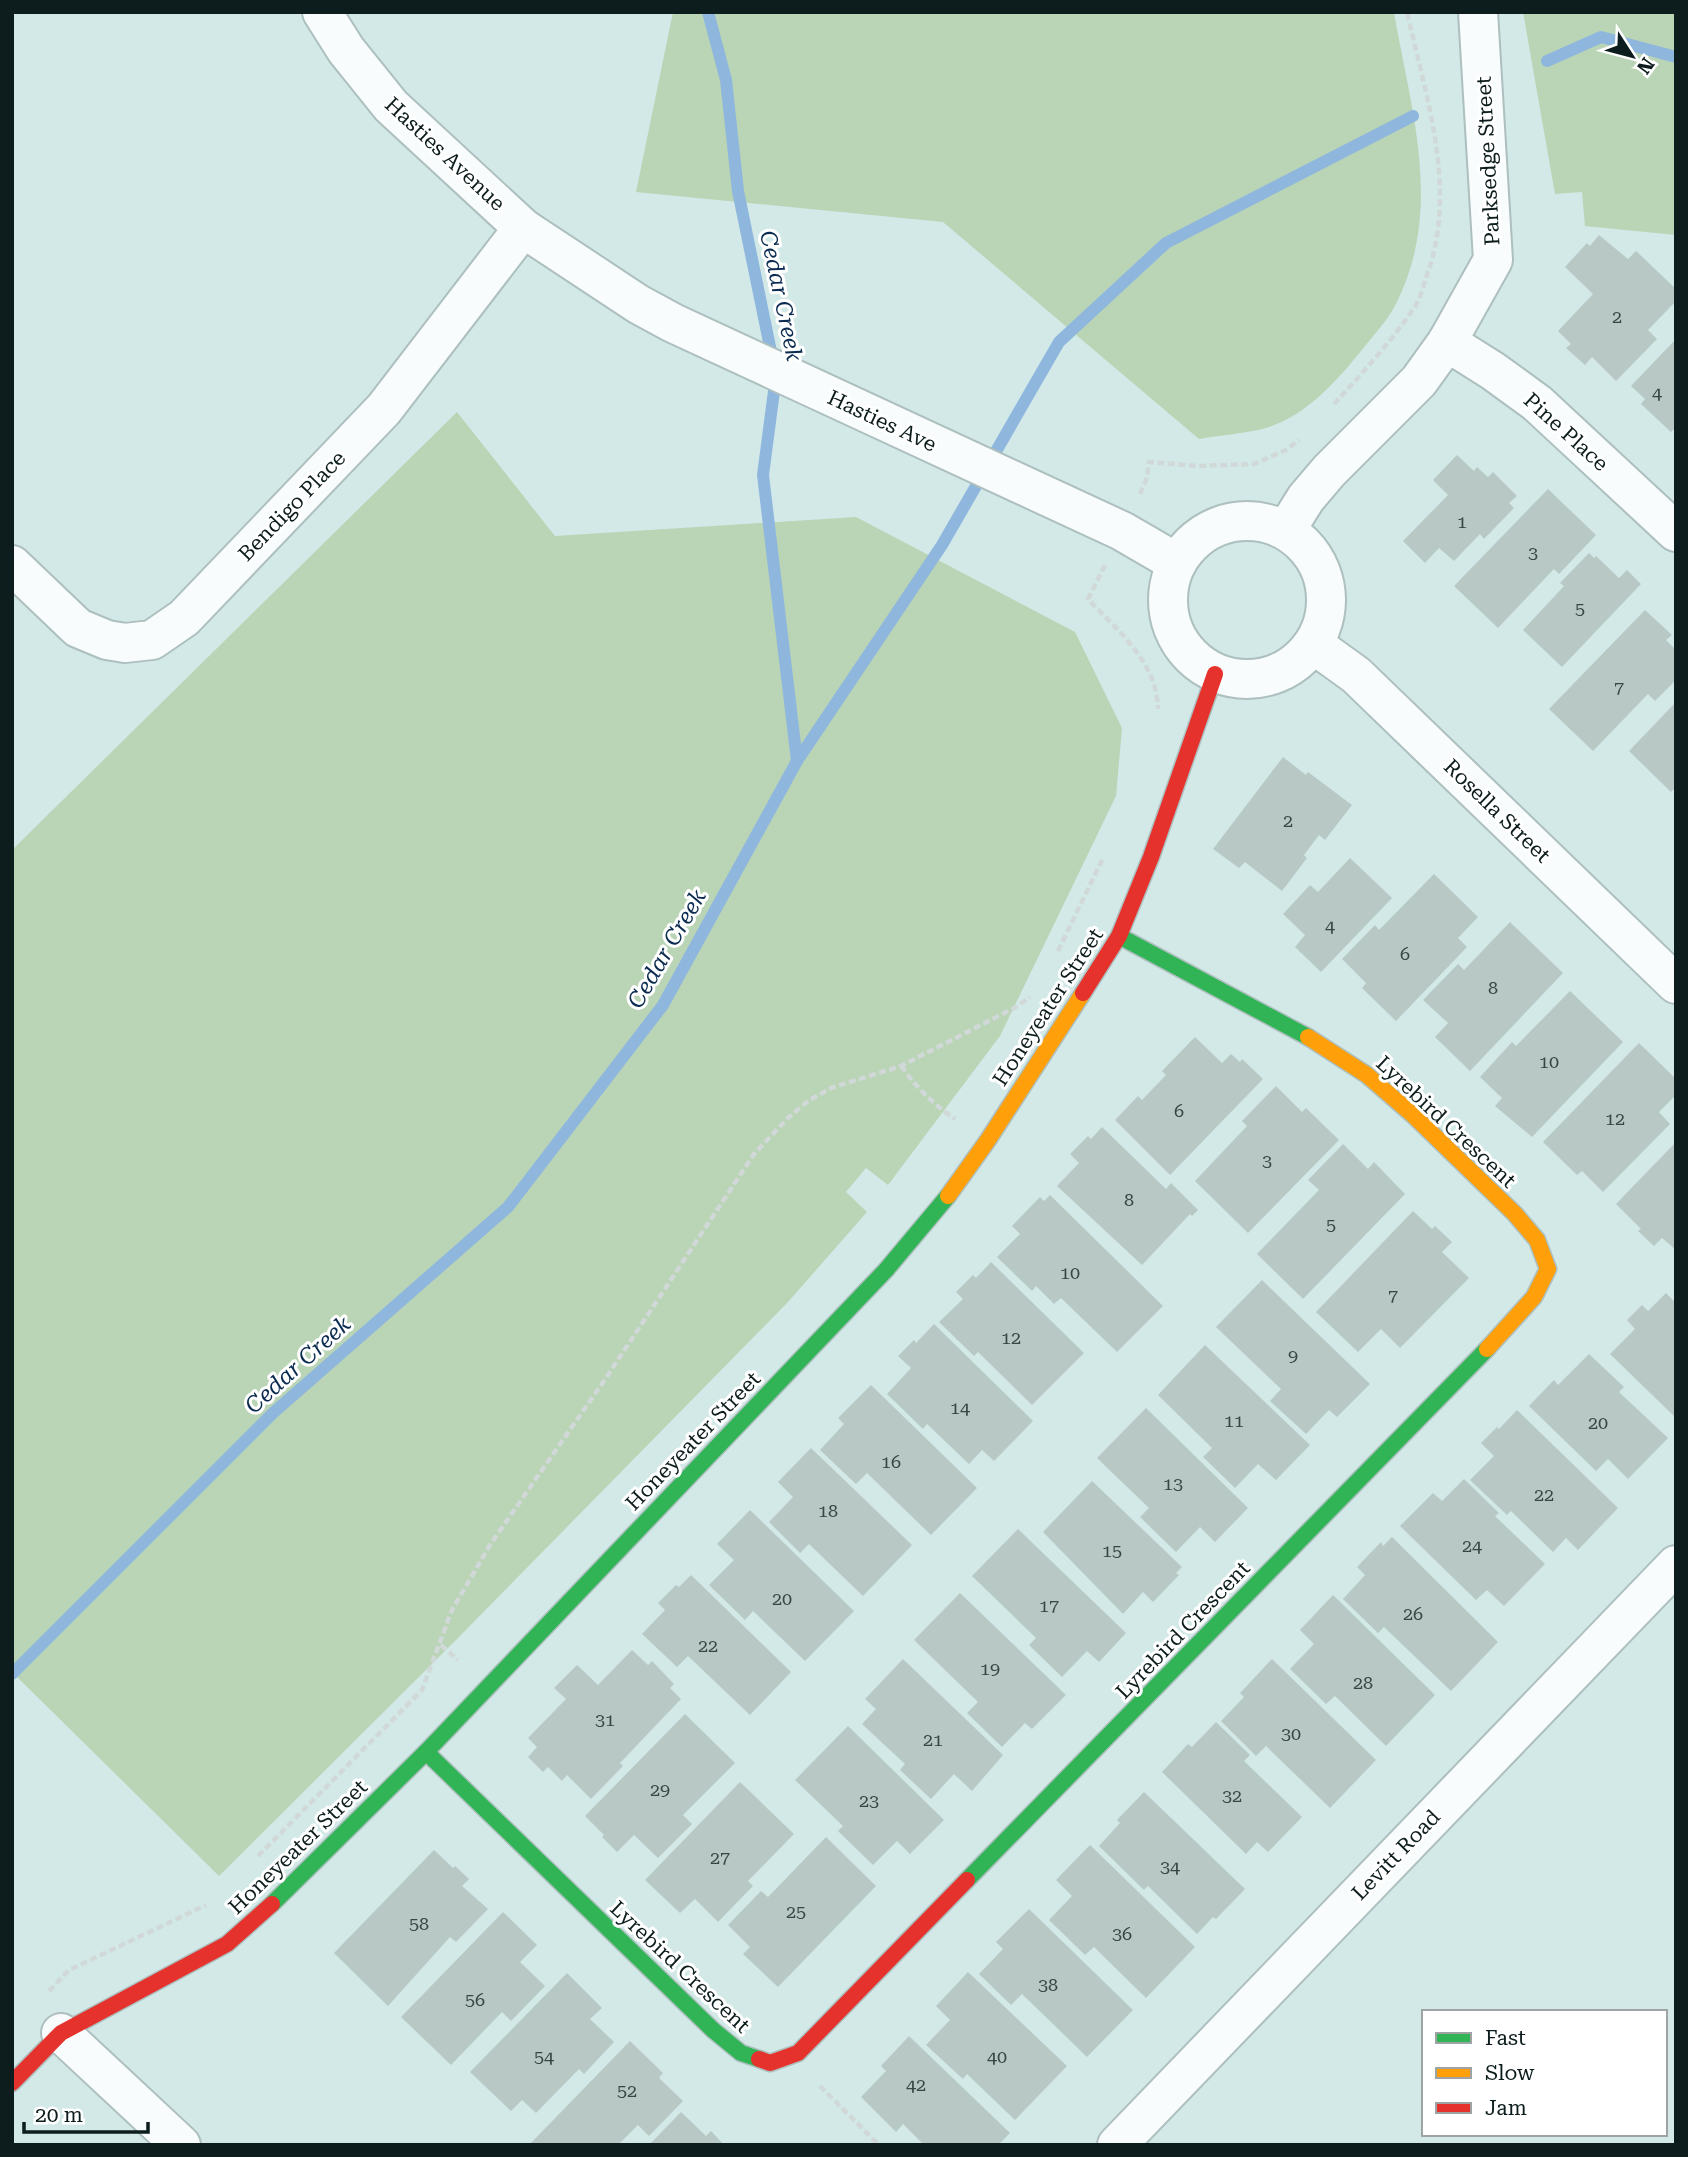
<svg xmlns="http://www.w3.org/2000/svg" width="1688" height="2157" font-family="'Roboto Serif',serif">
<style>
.green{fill:#bad4b6}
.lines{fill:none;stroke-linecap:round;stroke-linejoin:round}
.stream{stroke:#8fb7de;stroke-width:12}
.building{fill:#b8c9c5}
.street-casing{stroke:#adbfbe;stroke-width:42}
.fast-casing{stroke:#adbfbe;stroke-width:19}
.slow-casing{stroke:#adbfbe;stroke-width:19}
.jam-casing{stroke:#adbfbe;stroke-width:19}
.path{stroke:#d1d8d8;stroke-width:4.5;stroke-dasharray:7 3.5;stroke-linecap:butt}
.street{stroke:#f8fcfc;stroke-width:38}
.fast{stroke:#30b455;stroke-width:16}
.slow{stroke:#ff9f0a;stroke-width:16}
.jam{stroke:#e5322d;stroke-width:16}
.labels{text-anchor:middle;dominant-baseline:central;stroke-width:6;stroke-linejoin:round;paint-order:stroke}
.number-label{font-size:18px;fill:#384746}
.street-label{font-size:21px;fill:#0d1c1c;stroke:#fff}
.water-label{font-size:23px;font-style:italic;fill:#0a2b50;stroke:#fff}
</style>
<rect width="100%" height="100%" fill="#d2e9e8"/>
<!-- green -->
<g class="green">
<path d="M673 12H1394C1411 112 1444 208 1396 304 1387 321 1373 336 1361 351 1336 382 1303 419 1262 429 1242 434 1220 435 1199 439L943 222 636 192Z"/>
<path d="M1523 12H1676V235L1585 226 1582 192 1555 194Z"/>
<path d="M457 412 555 536 856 517 1075 632 1122 728 1116 796 1000 1036 888 1185 866 1168 846 1192 867 1212 788 1302 458 1638 219 1876 12 1672V850Z"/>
</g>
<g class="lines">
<!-- stream -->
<g class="stream">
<path d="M1547 61 1601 37 1676 57"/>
<path d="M797 761 942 545 1059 342 1166 243 1413 116"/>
<path d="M12 1674 273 1413 508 1207 663 1005 797 761 763 475 776 376 738 191 726 80 708 12"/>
</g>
</g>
<!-- building -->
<g class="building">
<path d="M1599 235 1628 259 1636 251 1676 289V301L1648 330 1657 339 1616 381 1592 357 1585 365 1566 348 1571 344 1558 331 1593 294 1565 267 1587 243 1590 246Z"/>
<path d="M1676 339V427L1671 432 1641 404 1645 399 1631 386Z"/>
<path d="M1457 455 1474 471 1477 467 1488 477 1493 472 1517 496 1509 503 1514 508 1484 539 1480 534 1454 561 1439 548 1425 563 1403 541 1448 495 1433 480Z"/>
<path d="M1548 489 1596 535 1559 574 1554 569 1498 628 1454 586Z"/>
<path d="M1589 553 1594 558 1596 556 1619 578 1627 570 1641 584 1562 667 1523 630 1564 586 1560 583Z"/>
<path d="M1645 610 1672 635 1666 640 1676 650V680L1655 701 1648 694 1593 751 1549 709Z"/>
<path d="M1676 702V787L1671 792 1629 751Z"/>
<path d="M1283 757 1306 775 1308 772 1352 805 1325 840 1319 835 1304 855 1307 858 1282 891 1245 862 1239 868 1213 849Z"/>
<path d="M1350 858 1392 898 1321 972 1295 947 1305 935 1283 914 1310 885 1318 892Z"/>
<path d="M1434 874 1478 917 1458 938 1467 947 1396 1021 1362 988 1366 983 1342 959 1375 925 1379 930Z"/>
<path d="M1510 922 1563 973 1470 1071 1435 1037 1448 1023 1423 1000 1458 964 1464 970Z"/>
<path d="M1570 991 1623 1042 1532 1137 1495 1106 1502 1098 1480 1077 1512 1042 1516 1046Z"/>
<path d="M1195 1037 1222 1063 1231 1054 1240 1062 1242 1059 1263 1079 1170 1175 1115 1120 1138 1096 1142 1100 1166 1075 1162 1071Z"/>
<path d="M1639 1043 1676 1079V1095L1659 1112 1670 1124 1603 1192 1582 1171 1577 1175 1543 1142Z"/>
<path d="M1276 1086 1302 1112 1306 1108 1339 1140 1248 1233 1195 1181 1247 1126 1242 1121Z"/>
<path d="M1102 1127 1166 1189 1171 1183 1198 1210 1192 1216 1190 1214 1142 1265 1057 1186 1079 1163 1070 1154 1088 1136 1091 1139Z"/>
<path d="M1676 1142V1250L1662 1238 1654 1246 1638 1231 1641 1229 1616 1204Z"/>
<path d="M1343 1144 1368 1169 1374 1162 1405 1194 1303 1299 1257 1254 1319 1190 1308 1180Z"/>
<path d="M1050 1195 1163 1306 1117 1352 1061 1298 1054 1304 1036 1286 1032 1291 997 1257 1020 1234 1012 1226 1040 1197 1044 1201Z"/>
<path d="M1413 1211 1432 1229 1435 1226 1452 1242 1442 1252 1469 1278 1400 1348 1381 1329 1358 1352 1316 1312Z"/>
<path d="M991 1262 1084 1353 1032 1405 978 1352 974 1356 939 1322 963 1299 956 1292 973 1275 976 1278Z"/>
<path d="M1262 1280 1370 1384 1337 1417 1329 1410 1306 1434 1270 1401 1281 1389 1216 1327Z"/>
<path d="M1666 1293 1676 1303V1418L1610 1354 1635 1329 1627 1320 1642 1305 1648 1311Z"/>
<path d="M934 1324 1033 1421 994 1461 982 1450 969 1464 927 1424 923 1429 887 1394 911 1368 898 1356 914 1340 916 1343Z"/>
<path d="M1205 1345 1310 1445 1276 1480 1258 1464 1235 1488 1203 1457 1212 1448 1158 1395Z"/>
<path d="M1589 1354 1624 1387 1619 1392 1668 1438 1628 1479 1608 1459 1596 1471 1529 1406 1554 1380 1558 1385Z"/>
<path d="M871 1385 977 1488 931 1535 867 1473 856 1484 820 1450 844 1424 838 1418Z"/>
<path d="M1146 1408 1248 1508 1215 1542 1200 1527 1176 1552 1140 1517 1149 1508 1097 1458Z"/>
<path d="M1517 1410 1618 1508 1578 1550 1566 1538 1553 1552 1511 1511 1507 1515 1470 1480 1494 1456 1481 1443 1497 1427 1499 1429Z"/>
<path d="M811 1448 912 1545 863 1596 809 1544 800 1553 769 1522 793 1497 778 1482Z"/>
<path d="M1464 1479 1499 1513 1495 1516 1545 1564 1504 1606 1487 1590 1476 1600 1400 1526 1433 1493 1442 1501Z"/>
<path d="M1092 1481 1182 1567 1176 1573 1179 1575 1153 1602 1143 1592 1123 1614 1043 1532Z"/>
<path d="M750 1510 854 1611 805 1661 753 1611 745 1620 709 1585 734 1560 717 1544Z"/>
<path d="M1018 1529 1126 1633 1099 1662 1087 1651 1062 1677 1029 1645 1036 1638 972 1576Z"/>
<path d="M1392 1537 1498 1642 1451 1691 1384 1627 1378 1633 1343 1599 1365 1575 1357 1567 1381 1542 1383 1546Z"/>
<path d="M691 1575 791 1672 750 1715 688 1656 677 1667 642 1634 665 1610 658 1603 676 1585 679 1587Z"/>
<path d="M960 1593 1066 1695 1032 1729 1025 1723 1002 1747 967 1713 978 1702 914 1640Z"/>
<path d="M1333 1595 1435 1695 1386 1746 1335 1696 1326 1704 1290 1669 1314 1644 1300 1630Z"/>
<path d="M632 1650 648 1665 652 1661 674 1684 670 1688 681 1699 620 1763 623 1766 591 1799 567 1775 562 1781 548 1767 543 1772 528 1757 537 1747 528 1738 566 1699 554 1688 577 1665 598 1685Z"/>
<path d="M903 1659 1003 1755 972 1791 954 1774 931 1799 900 1770 905 1764 862 1724 876 1709 865 1699Z"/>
<path d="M1272 1659 1376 1760 1330 1808 1266 1746 1256 1756 1221 1721 1244 1697 1240 1693Z"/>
<path d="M685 1714 735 1763 683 1815 692 1824 658 1858 634 1835 617 1852 602 1837 604 1835 585 1816Z"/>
<path d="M1216 1722 1250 1755 1244 1761 1302 1817 1268 1852 1257 1842 1246 1854 1162 1772 1188 1744 1192 1747Z"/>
<path d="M848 1726 944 1820 910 1854 897 1841 873 1865 838 1831 843 1826 795 1780Z"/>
<path d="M740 1782 794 1834 748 1881 753 1886 718 1922 695 1899 680 1913 645 1880Z"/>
<path d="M1144 1792 1245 1889 1216 1919 1213 1917 1197 1934 1148 1886 1144 1890 1099 1846 1120 1823 1117 1820Z"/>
<path d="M826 1837 876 1886 778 1987 743 1954 750 1947 728 1925 761 1891 768 1897Z"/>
<path d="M1090 1845 1195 1947 1146 1998 1094 1947 1085 1955 1049 1920 1072 1896 1056 1880Z"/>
<path d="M434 1850 453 1868 455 1866 469 1879 462 1886 488 1909 456 1942 450 1937 388 2006 334 1953Z"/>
<path d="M1029 1909 1133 2010 1087 2057 1022 1994 1011 2005 979 1974 1003 1949 996 1942Z"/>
<path d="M503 1912 537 1945 520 1962 545 1986 511 2021 502 2012 451 2065 401 2017Z"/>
<path d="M968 1972 1067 2066 1015 2120 967 2074 963 2079 926 2045 950 2020 936 2006Z"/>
<path d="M567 1973 602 2008 590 2019 614 2042 584 2074 579 2069 536 2113 522 2100 511 2111 470 2072Z"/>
<path d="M909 2036 1010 2133 998 2145H924L903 2124 896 2132 861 2097 886 2071 881 2066Z"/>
<path d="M630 2041 663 2073 659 2078 683 2101 649 2136 638 2125 618 2145H529Z"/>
<path d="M681 2112 706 2136 711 2131 724 2145H649Z"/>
</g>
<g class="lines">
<!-- street casing -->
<g class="street-casing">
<g id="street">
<path d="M322 12 346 50 391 106 523 228 638 304 673 323 1122 531 1177 563"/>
<path d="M1447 342 1493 371 1537 403 1676 532"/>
<circle cx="1247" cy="600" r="79"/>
<path d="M1286 530 1306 498 1329 471 1419 381 1447 342 1493 260 1478 12"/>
<path d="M12 565 78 628 107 640 125 643 152 640 184 618 384 409 523 228"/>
<path d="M1313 644 1356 675 1676 984"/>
<path d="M61 2033 181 2145"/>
<path d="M1117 2145 1676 1565"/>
</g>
</g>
<!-- fast casing -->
<g class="fast-casing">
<g id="fast">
<path d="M1119 936 1308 1037"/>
<path d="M426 1752 713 2030 741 2053 759 2059"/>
<path d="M967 1880 1487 1349"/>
<path d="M272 1904 426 1752 886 1270 948 1196"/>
</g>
</g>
<!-- slow casing -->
<g class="slow-casing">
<g id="slow">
<path d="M1308 1037 1367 1075 1413 1115 1515 1214 1537 1240 1548 1269 1534 1297 1487 1349"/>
<path d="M948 1196 988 1140 1083 993"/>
</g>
</g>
<!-- jam casing -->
<g class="jam-casing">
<g id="jam">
<path d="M1083 993 1119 936 1151 857 1215 674"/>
<path d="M759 2059 770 2063 798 2053 967 1880"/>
<path d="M12 2083 61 2033 227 1944 272 1904"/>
</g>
</g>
<!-- path -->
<g class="path">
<path d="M1334 404C1362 373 1393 340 1416 305 1421 296 1424 284 1427 275 1458 189 1426 97 1407 12"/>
<path d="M1140 494 1147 478 1149 462 1198 466 1254 464 1286 450 1299 440"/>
<path d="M1105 565 1088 599C1118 631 1157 662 1158 709"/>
<path d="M1058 951 1103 858"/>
<path d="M901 1066C916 1087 933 1104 955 1119"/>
<path d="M441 1645 458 1660"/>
<path d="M258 1856 422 1690 452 1610 490 1545 608 1375 754 1154 788 1118 808 1101 831 1088 901 1066 1016 1007 1030 997"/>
<path d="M49 1991 69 1970 206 1905"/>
<path d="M820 2086 879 2145"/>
</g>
<!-- street -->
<use href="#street" class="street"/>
<!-- fast -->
<use href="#fast" class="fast"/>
<!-- slow -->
<use href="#slow" class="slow"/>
<!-- jam -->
<use href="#jam" class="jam"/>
</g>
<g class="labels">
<!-- number labels -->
<g class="number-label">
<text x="1617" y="316">2</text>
<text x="1657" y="392">4</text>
<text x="1462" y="521">1</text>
<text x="1533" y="552">3</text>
<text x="1580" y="608">5</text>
<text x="1619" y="687">7</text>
<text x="1288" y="820">2</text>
<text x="1330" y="925">4</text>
<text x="1405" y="953">6</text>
<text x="1493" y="987">8</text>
<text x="1549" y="1061">10</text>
<text x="1179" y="1110">6</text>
<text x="1615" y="1118">12</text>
<text x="1267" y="1160">3</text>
<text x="1129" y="1199">8</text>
<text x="1331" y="1224">5</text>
<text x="1070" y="1272">10</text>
<text x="1393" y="1295">7</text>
<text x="1011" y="1337">12</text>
<text x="1293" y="1355">9</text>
<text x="960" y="1407">14</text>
<text x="1234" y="1420">11</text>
<text x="1598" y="1422">20</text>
<text x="891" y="1461">16</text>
<text x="1173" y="1483">13</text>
<text x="1544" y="1494">22</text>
<text x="828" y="1510">18</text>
<text x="1472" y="1545">24</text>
<text x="1112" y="1550">15</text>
<text x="782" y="1598">20</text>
<text x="1049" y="1605">17</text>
<text x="1413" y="1613">26</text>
<text x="708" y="1645">22</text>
<text x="990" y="1668">19</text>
<text x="1363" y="1682">28</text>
<text x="605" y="1719">31</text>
<text x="1291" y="1733">30</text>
<text x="933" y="1739">21</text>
<text x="660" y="1789">29</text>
<text x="1232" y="1795">32</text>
<text x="869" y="1800">23</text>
<text x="720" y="1857">27</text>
<text x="1170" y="1866">34</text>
<text x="796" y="1911">25</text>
<text x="419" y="1923">58</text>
<text x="1122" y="1933">36</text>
<text x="1048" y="1984">38</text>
<text x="475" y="1999">56</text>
<text x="544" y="2056">54</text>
<text x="997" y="2056">40</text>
<text x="916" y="2084">42</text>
<text x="627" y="2090">52</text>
</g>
<!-- street labels -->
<g class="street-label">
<text transform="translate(445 154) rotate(43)">Hasties Avenue</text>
<text transform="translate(1488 161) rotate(-93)">Parksedge Street</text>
<text transform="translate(882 421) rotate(25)">Hasties Ave</text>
<text transform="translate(1566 432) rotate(42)">Pine Place</text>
<text transform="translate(292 506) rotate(-46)">Bendigo Place</text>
<text transform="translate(1497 811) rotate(44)">Rosella Street</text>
<text transform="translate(1048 1007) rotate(-57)">Honeyeater Street</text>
<text transform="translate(1446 1122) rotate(43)">Lyrebird Crescent</text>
<text transform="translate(693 1441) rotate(-46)">Honeyeater Street</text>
<text transform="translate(1183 1630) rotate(-46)">Lyrebird Crescent</text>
<text transform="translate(298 1847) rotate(-44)">Honeyeater Street</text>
<text transform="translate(1396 1855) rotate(-46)">Levitt Road</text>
<text transform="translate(680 1967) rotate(43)">Lyrebird Crescent</text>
</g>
<!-- water labels -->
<g class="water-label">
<text transform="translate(781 296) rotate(78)">Cedar Creek</text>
<text transform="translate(667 949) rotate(-60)">Cedar Creek</text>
<text transform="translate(298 1365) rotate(-42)">Cedar Creek</text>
</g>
</g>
<!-- border -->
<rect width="1688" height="2157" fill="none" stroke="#0d1c1c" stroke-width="28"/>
<!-- legend -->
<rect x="1422" y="2010" width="245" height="126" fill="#ffffff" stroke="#9ea4a4" stroke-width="2"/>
<rect x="1436" y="2033" width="35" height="10" fill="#30b455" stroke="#9ea4a4" stroke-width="2"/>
<text x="1485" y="2045" font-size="21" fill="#0d1c1c">Fast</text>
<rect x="1436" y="2068" width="35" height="10" fill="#ff9f0a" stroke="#9ea4a4" stroke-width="2"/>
<text x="1485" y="2080" font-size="21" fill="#0d1c1c">Slow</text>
<rect x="1436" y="2103" width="35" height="10" fill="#e5322d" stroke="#9ea4a4" stroke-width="2"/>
<text x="1485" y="2115" font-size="21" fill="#0d1c1c">Jam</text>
<!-- north arrow -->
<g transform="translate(1632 56) rotate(126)" stroke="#ffffff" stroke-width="5" paint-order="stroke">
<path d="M0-5L12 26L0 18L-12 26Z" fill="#0d1c1c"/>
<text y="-10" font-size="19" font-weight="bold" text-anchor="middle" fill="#0d1c1c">N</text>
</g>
<!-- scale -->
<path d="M24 2122v10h124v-10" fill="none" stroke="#0d1c1c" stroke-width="3.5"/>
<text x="35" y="2122" font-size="21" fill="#0d1c1c" stroke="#ffffff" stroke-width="5" paint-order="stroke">20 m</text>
</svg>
